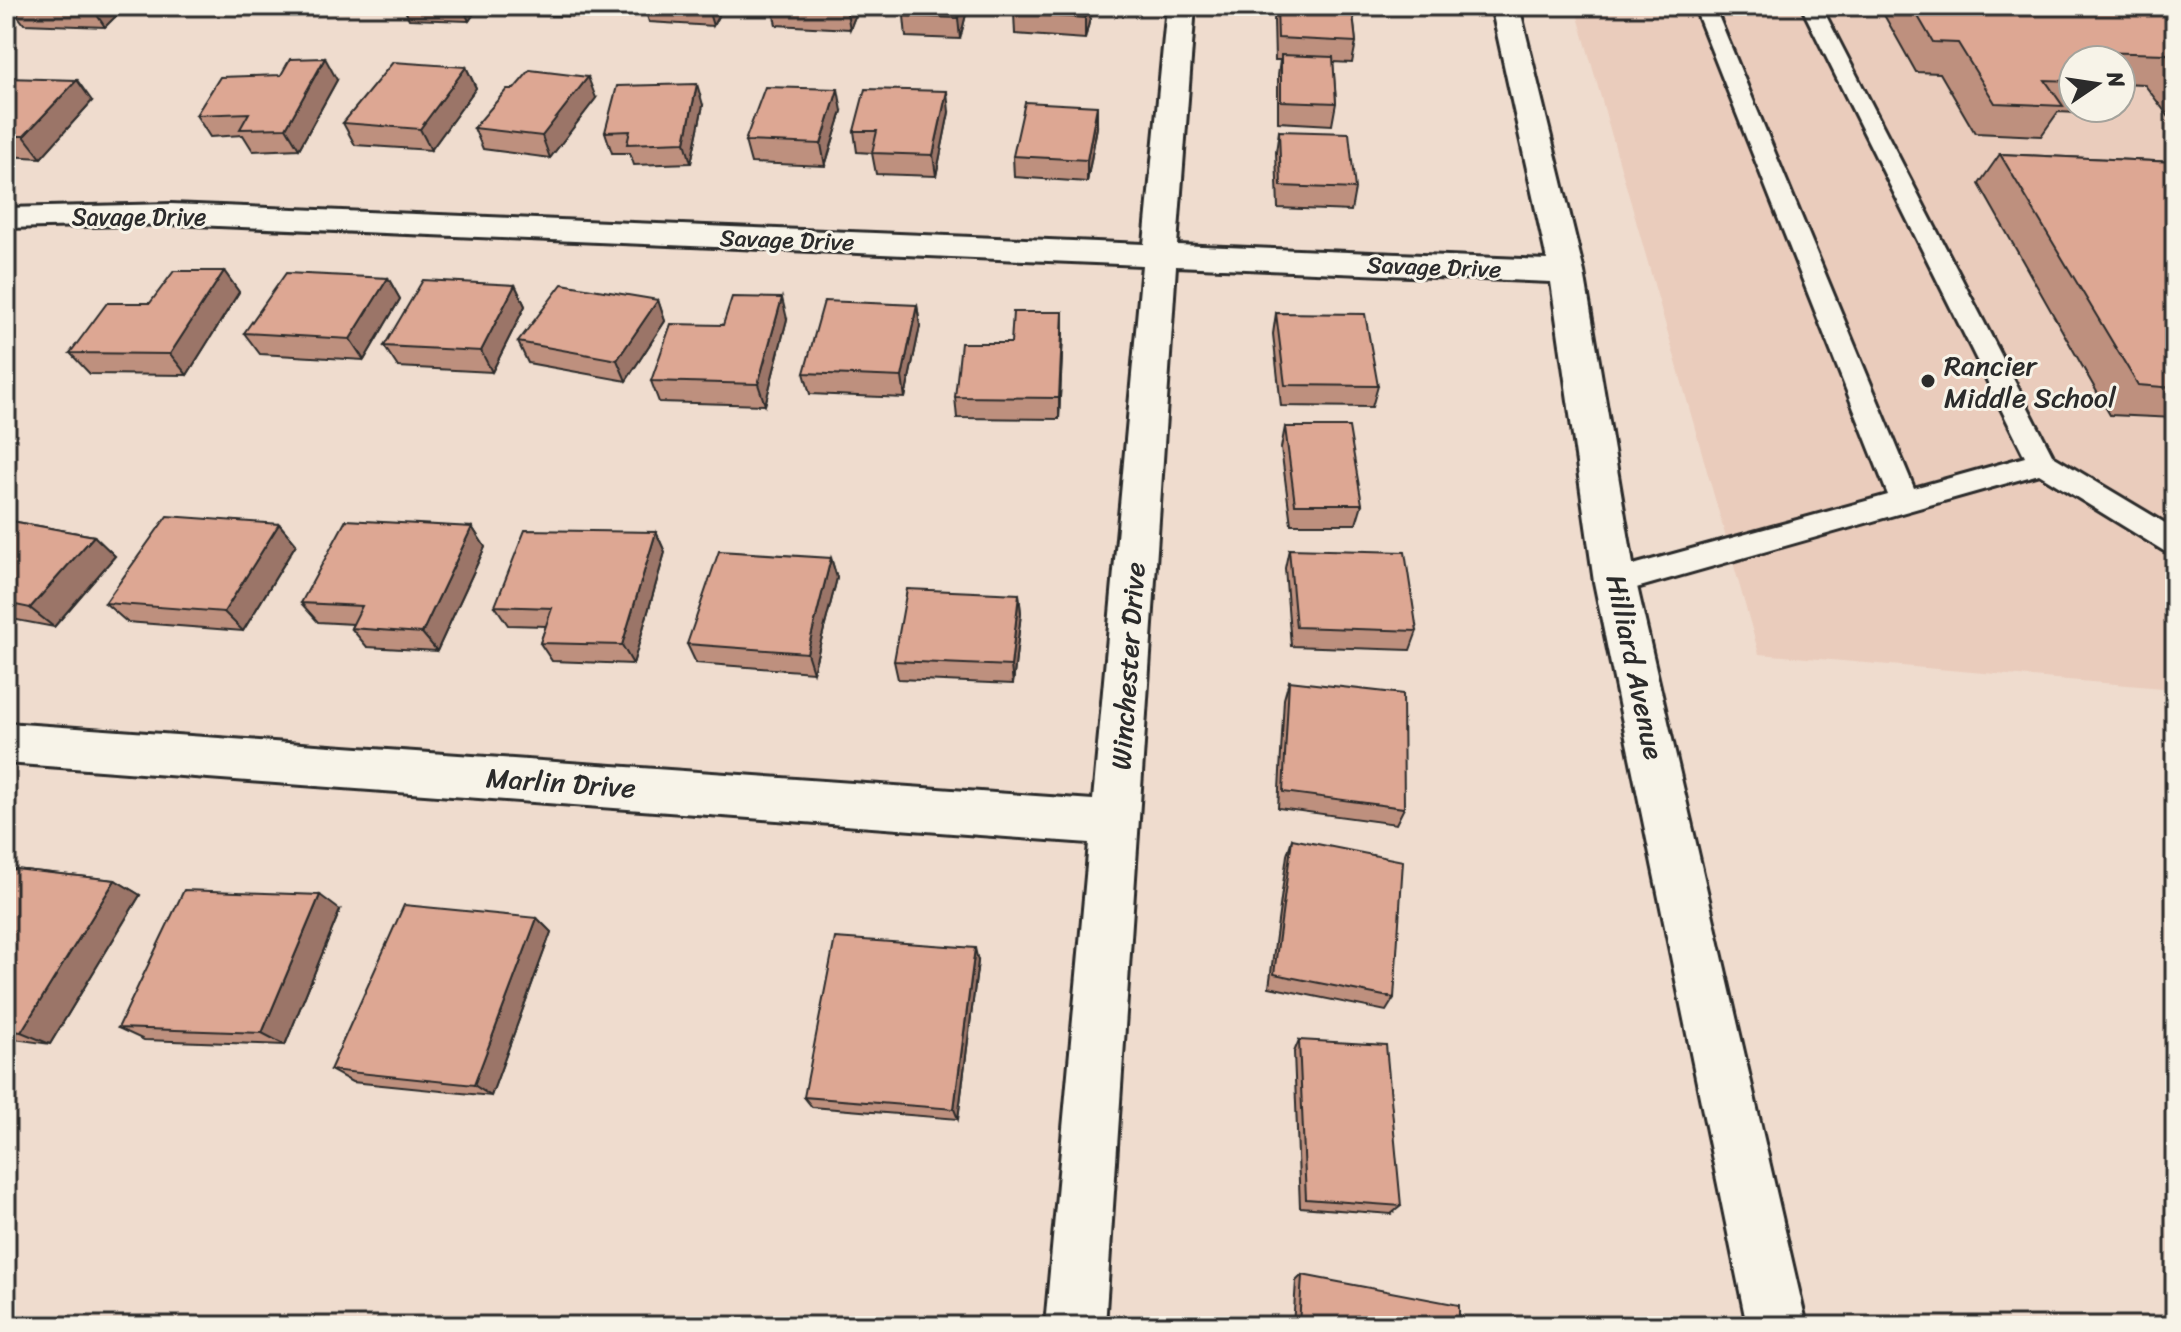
<svg xmlns="http://www.w3.org/2000/svg" width="2181" height="1332" font-family="Sriracha,sans-serif">
<style>
.built{fill:#eaccbc;fill-rule:evenodd}
.lines{fill:none;stroke-linecap:round;stroke-linejoin:round}
.service-casing{stroke:#2b2b2b;stroke-width:6}
.minor-casing{stroke:#2b2b2b;stroke-width:6}
.service{fill:#f7f3e8;fill-rule:evenodd}
.minor{fill:#f7f3e8;fill-rule:evenodd}
.wall{fill:#be907e;stroke:#2b2b2b;stroke-width:2}
.shaded-wall{fill:#9b7567;stroke:#2b2b2b;stroke-width:2}
.building{fill:#dda793;stroke:#2b2b2b;stroke-width:2}
.poi-dot{fill:#2b2b2b;stroke:#f7f3e8;stroke-width:3}
.labels{text-anchor:middle;dominant-baseline:central;stroke-width:6;stroke-linejoin:round;paint-order:stroke}
.far-street-label{font-size:24px;fill:#2b2b2b;stroke:#f7f3e8}
.poi-label{font-size:28px;fill:#2b2b2b;stroke:#f7f3e8;text-anchor:start}
.street-label{font-size:28px;fill:#2b2b2b;stroke:#f7f3e8}
</style>
<rect width="100%" height="100%" fill="#efdcce"/>
<filter id="ink" filterUnits="userSpaceOnUse"><feTurbulence type="fractalNoise" baseFrequency=".0125" numOctaves="2"/><feDisplacementMap in="SourceGraphic" scale="16" xChannelSelector="R" yChannelSelector="G"/><feConvolveMatrix kernelMatrix="1 2 1 2 8 2 1 2 1" color-interpolation-filters="sRGB"/></filter>
<g filter="url(#ink)">
<!-- built -->
<path class="built" d="M1575 6H2175V689L1759 654ZM2073 60H2121V108H2073Z"/>
<g class="lines">
<!-- service casing -->
<g class="service-casing">
<path id="service" d="M1694 6H1714L1914 488 2025 457 1801 6H1821L2053 456 2175 529V554L2164 551 2039 474 1615 594 1604 591 1600 582 1604 573 1888 495Z"/>
</g>
<!-- minor casing -->
<g class="minor-casing">
<path id="minor" d="M1167 6H1195L1177 245 1547 260 1491 6H1519L1584 272 1636 582 1807 1326H1747L1594 582 1551 282 1176 266 1105 1326H1045L1089 843 6 763V723L1093 800 1142 265 171 224 6 228V208L171 204 1144 244Z"/>
</g>
<!-- service -->
<use href="#service" class="service"/>
<!-- minor -->
<use href="#minor" class="minor"/>
</g>
<!-- wall -->
<g class="wall">
<path d="M10 6H126L105 27 24 24Z"/>
<path d="M303 6H376L374 8 305 11Z"/>
<path d="M403 6H479L469 21 409 19Z"/>
<path d="M527 6H606L600 17 530 15Z"/>
<path d="M644 6H723L713 26 649 22Z"/>
<path d="M772 6H859L850 29 776 25Z"/>
<path d="M907 6H968L960 39 906 37 904 16Z"/>
<path d="M1093 6 1085 39 1015 34 1014 13Z"/>
<path d="M1276 6H1352L1356 42 1352 63 1333 62 1336 103 1332 125 1278 122V76L1280 60H1275L1274 20Z"/>
<path d="M1879 6H2175V125L2144 84 2121 83V60H2073V108H2102L2098 114 2058 112 2041 136 1975 133 1940 73 1916 72Z"/>
<path d="M466 67 476 88 431 150 355 145 343 123Z"/>
<path d="M6 78 92 101 41 158 6 156Z"/>
<path d="M337 80 299 149 253 151 243 135 210 137 196 115Z"/>
<path d="M596 98 550 158 483 149 474 128Z"/>
<path d="M703 105 691 163 634 165 630 153H612L605 132Z"/>
<path d="M842 111 825 166 751 163 745 141Z"/>
<path d="M949 112 936 176 876 174 872 153 857 152 854 131Z"/>
<path d="M1097 127 1087 182 1014 177 1013 156Z"/>
<path d="M1279 131 1355 189 1351 211 1278 208 1276 152Z"/>
<path d="M2000 154 2175 162V418L2110 415 1979 184Z"/>
<path d="M224 271 239 292 187 375 90 374 70 353 150 303Z"/>
<path d="M388 278 400 299 364 360 260 354 244 333Z"/>
<path d="M515 285 525 306 492 372 398 367 384 346Z"/>
<path d="M658 300 665 321 626 381 528 363 518 342Z"/>
<path d="M917 305 920 326 905 398 810 394 804 373Z"/>
<path d="M1063 312V333L1059 419 957 418 955 397 1011 343Z"/>
<path d="M1276 313 1378 386 1372 407 1281 406 1273 334Z"/>
<path d="M787 319 765 405 659 402 651 381 723 325Z"/>
<path d="M1285 427 1362 504 1356 524H1291L1281 448Z"/>
<path d="M6 520 94 536 115 556 54 627 6 618Z"/>
<path d="M279 524 296 544 243 631 127 622 105 603Z"/>
<path d="M472 527 485 547 437 651 367 647 351 628 353 624 318 622 301 603Z"/>
<path d="M656 532 665 552 633 664 552 661 540 643 546 626 508 625 495 606Z"/>
<path d="M1289 549 1417 631 1410 650 1291 646 1285 568Z"/>
<path d="M831 558 837 578 813 672 696 663 687 644Z"/>
<path d="M1019 594 1021 613 1013 684 898 679 894 661Z"/>
<path d="M1289 681 1404 808 1396 824 1278 808 1284 699Z"/>
<path d="M1292 839 1394 998 1386 1011 1269 987 1287 855Z"/>
<path d="M6 868 115 880 140 895 50 1044 6 1038Z"/>
<path d="M340 910 285 1045 144 1040 118 1028Z"/>
<path d="M537 918 551 932 491 1096 352 1082 330 1070Z"/>
<path d="M978 961 958 1119 812 1107 804 1097Z"/>
<path d="M1299 1040 1401 1206 1391 1214 1300 1207 1294 1052Z"/>
<path d="M1302 1275 1459 1326H1293L1296 1281Z"/>
</g>
<!-- shaded-wall -->
<g class="shaded-wall">
<path d="M91 6H126L105 27Z"/>
<path d="M462 6H479L469 21Z"/>
<path d="M596 6H606L600 17Z"/>
<path d="M707 6H723L713 26Z"/>
<path d="M847 6H859L850 29 846 7Z"/>
<path d="M961 6H968L960 39 958 18Z"/>
<path d="M1088 6H1093L1085 39V18Z"/>
<path d="M325 58 337 80 299 149 286 128Z"/>
<path d="M466 67 476 88 431 150 420 129Z"/>
<path d="M588 77 596 98 550 158 542 136Z"/>
<path d="M77 80 92 101 41 158 24 136Z"/>
<path d="M697 84 703 105 691 163 685 142Z"/>
<path d="M838 89 842 111 825 166 821 144Z"/>
<path d="M947 91 949 112 936 176 933 155Z"/>
<path d="M1097 106V127L1087 182V160Z"/>
<path d="M224 271 239 292 187 375 170 354Z"/>
<path d="M388 278 400 299 364 360 350 339Z"/>
<path d="M515 285 525 306 492 372 481 351Z"/>
<path d="M782 298 787 319 765 405 758 384Z"/>
<path d="M658 300 665 321 626 381 617 360Z"/>
<path d="M917 305 920 326 905 398 902 377Z"/>
<path d="M1063 312V333L1059 419V398Z"/>
<path d="M279 524 296 544 243 631 224 612Z"/>
<path d="M472 527 485 547 437 651 422 633Z"/>
<path d="M656 532 665 552 633 664 622 645Z"/>
<path d="M94 536 115 556 54 627 30 608Z"/>
<path d="M831 558 837 578 813 672 807 653Z"/>
<path d="M1019 594 1021 613 1013 684 1011 666Z"/>
<path d="M115 880 140 895 50 1044 21 1032Z"/>
<path d="M320 895 340 910 285 1045 262 1033Z"/>
<path d="M537 918 551 932 491 1096 474 1085Z"/>
<path d="M975 948 978 961 958 1119 954 1109Z"/>
</g>
<!-- building -->
<g class="building">
<path d="M816 6H847L846 7Z"/>
<path d="M907 6H961L958 18 904 16Z"/>
<path d="M1016 6H1088L1085 18 1014 13Z"/>
<path d="M1277 6H1352L1356 42 1278 38Z"/>
<path d="M1912 6H2175V65L2167 54 2097 52 2103 60H2073V81L2045 80 2063 106 1995 103 1958 43 1933 42Z"/>
<path d="M1281 55 1333 57 1336 103 1281 101Z"/>
<path d="M325 58 286 128 240 129 249 113 196 115 220 77 281 75 290 59Z"/>
<path d="M393 62 466 67 420 129 343 123Z"/>
<path d="M530 70 588 77 542 136 474 128 507 89H514Z"/>
<path d="M6 78 77 80 24 136H6Z"/>
<path d="M697 84 685 142 627 144 630 131 605 132 617 86Z"/>
<path d="M765 87 838 89 821 144 745 141Z"/>
<path d="M865 89 947 91 933 155 872 153 877 131H854Z"/>
<path d="M1025 102 1097 106 1087 160 1013 156Z"/>
<path d="M1279 131 1349 133 1355 189 1281 186Z"/>
<path d="M2000 154 2175 162V388L2138 385Z"/>
<path d="M174 271H224L170 354 70 353 107 303H150Z"/>
<path d="M286 273 388 278 350 339 244 333Z"/>
<path d="M423 280 515 285 481 351 384 346Z"/>
<path d="M562 284 658 300 617 360 518 342Z"/>
<path d="M732 297 782 298 758 384 651 381 671 324 723 325Z"/>
<path d="M824 301 917 305 902 377 804 373Z"/>
<path d="M1013 312H1063L1059 398 955 397 961 343H1011Z"/>
<path d="M1276 313 1365 314 1378 386 1285 385Z"/>
<path d="M1285 427H1349L1362 504H1295Z"/>
<path d="M167 516 279 524 224 612 105 603Z"/>
<path d="M6 520 94 536 30 608 6 603Z"/>
<path d="M346 520 472 527 422 633 351 628 362 606 301 603Z"/>
<path d="M525 530 656 532 622 645 540 643 552 608 495 606Z"/>
<path d="M1289 549 1405 552 1417 631 1296 627Z"/>
<path d="M719 551 831 558 807 653 687 644Z"/>
<path d="M907 589 1019 594 1011 666 894 661Z"/>
<path d="M1289 681 1403 694 1404 808 1283 792Z"/>
<path d="M1292 839 1403 861 1394 998 1274 974Z"/>
<path d="M6 868 115 880 21 1032 6 1030Z"/>
<path d="M184 890 320 895 262 1033 118 1028Z"/>
<path d="M404 905 537 918 474 1085 330 1070Z"/>
<path d="M835 938 975 948 954 1109 804 1097Z"/>
<path d="M1299 1040 1386 1045 1401 1206 1306 1199Z"/>
<path d="M1302 1275 1459 1305V1326H1299Z"/>
</g>
</g>
<!-- markers -->
<circle class="poi-dot" cx="1928" cy="381" r="8"/>
<g class="labels">
<!-- far-street labels -->
<g class="far-street-label">
<text x="139" y="217">Savage Drive</text>
<text transform="translate(787 240) rotate(2)">Savage Drive</text>
<text transform="translate(1434 267) rotate(2)">Savage Drive</text>
</g>
<!-- poi labels -->
<g class="poi-label">
<text x="1944" y="365">Rancier<tspan x="1944" dy="32">Middle School</tspan></text>
</g>
<!-- street labels -->
<g class="street-label">
<text transform="translate(1128 666) rotate(-86)">Winchester Drive</text>
<text transform="translate(1635 667) rotate(78)">Hilliard Avenue</text>
<text transform="translate(561 783) rotate(4)">Marlin Drive</text>
</g>
</g>
<!-- margin -->
<rect width="2181" height="1332" fill="none" stroke="#f7f3e8" stroke-width="32"/>
<rect x="16" y="16" width="2149" height="1300" fill="none" stroke="#2b2b2b" stroke-width="3" filter="url(#ink)"/>
<!-- north arrow -->
<g transform="translate(2097 84) rotate(77)"><circle r="38" fill="#f7f3e8" stroke="#a5a39c" stroke-width="2"/>
<path d="M0-6L14 30L0 20L-14 30Z" fill="#2b2b2b"/>
<text y="-12" font-size="22" font-weight="bold" text-anchor="middle" fill="#2b2b2b">N</text>
</g>
</svg>
